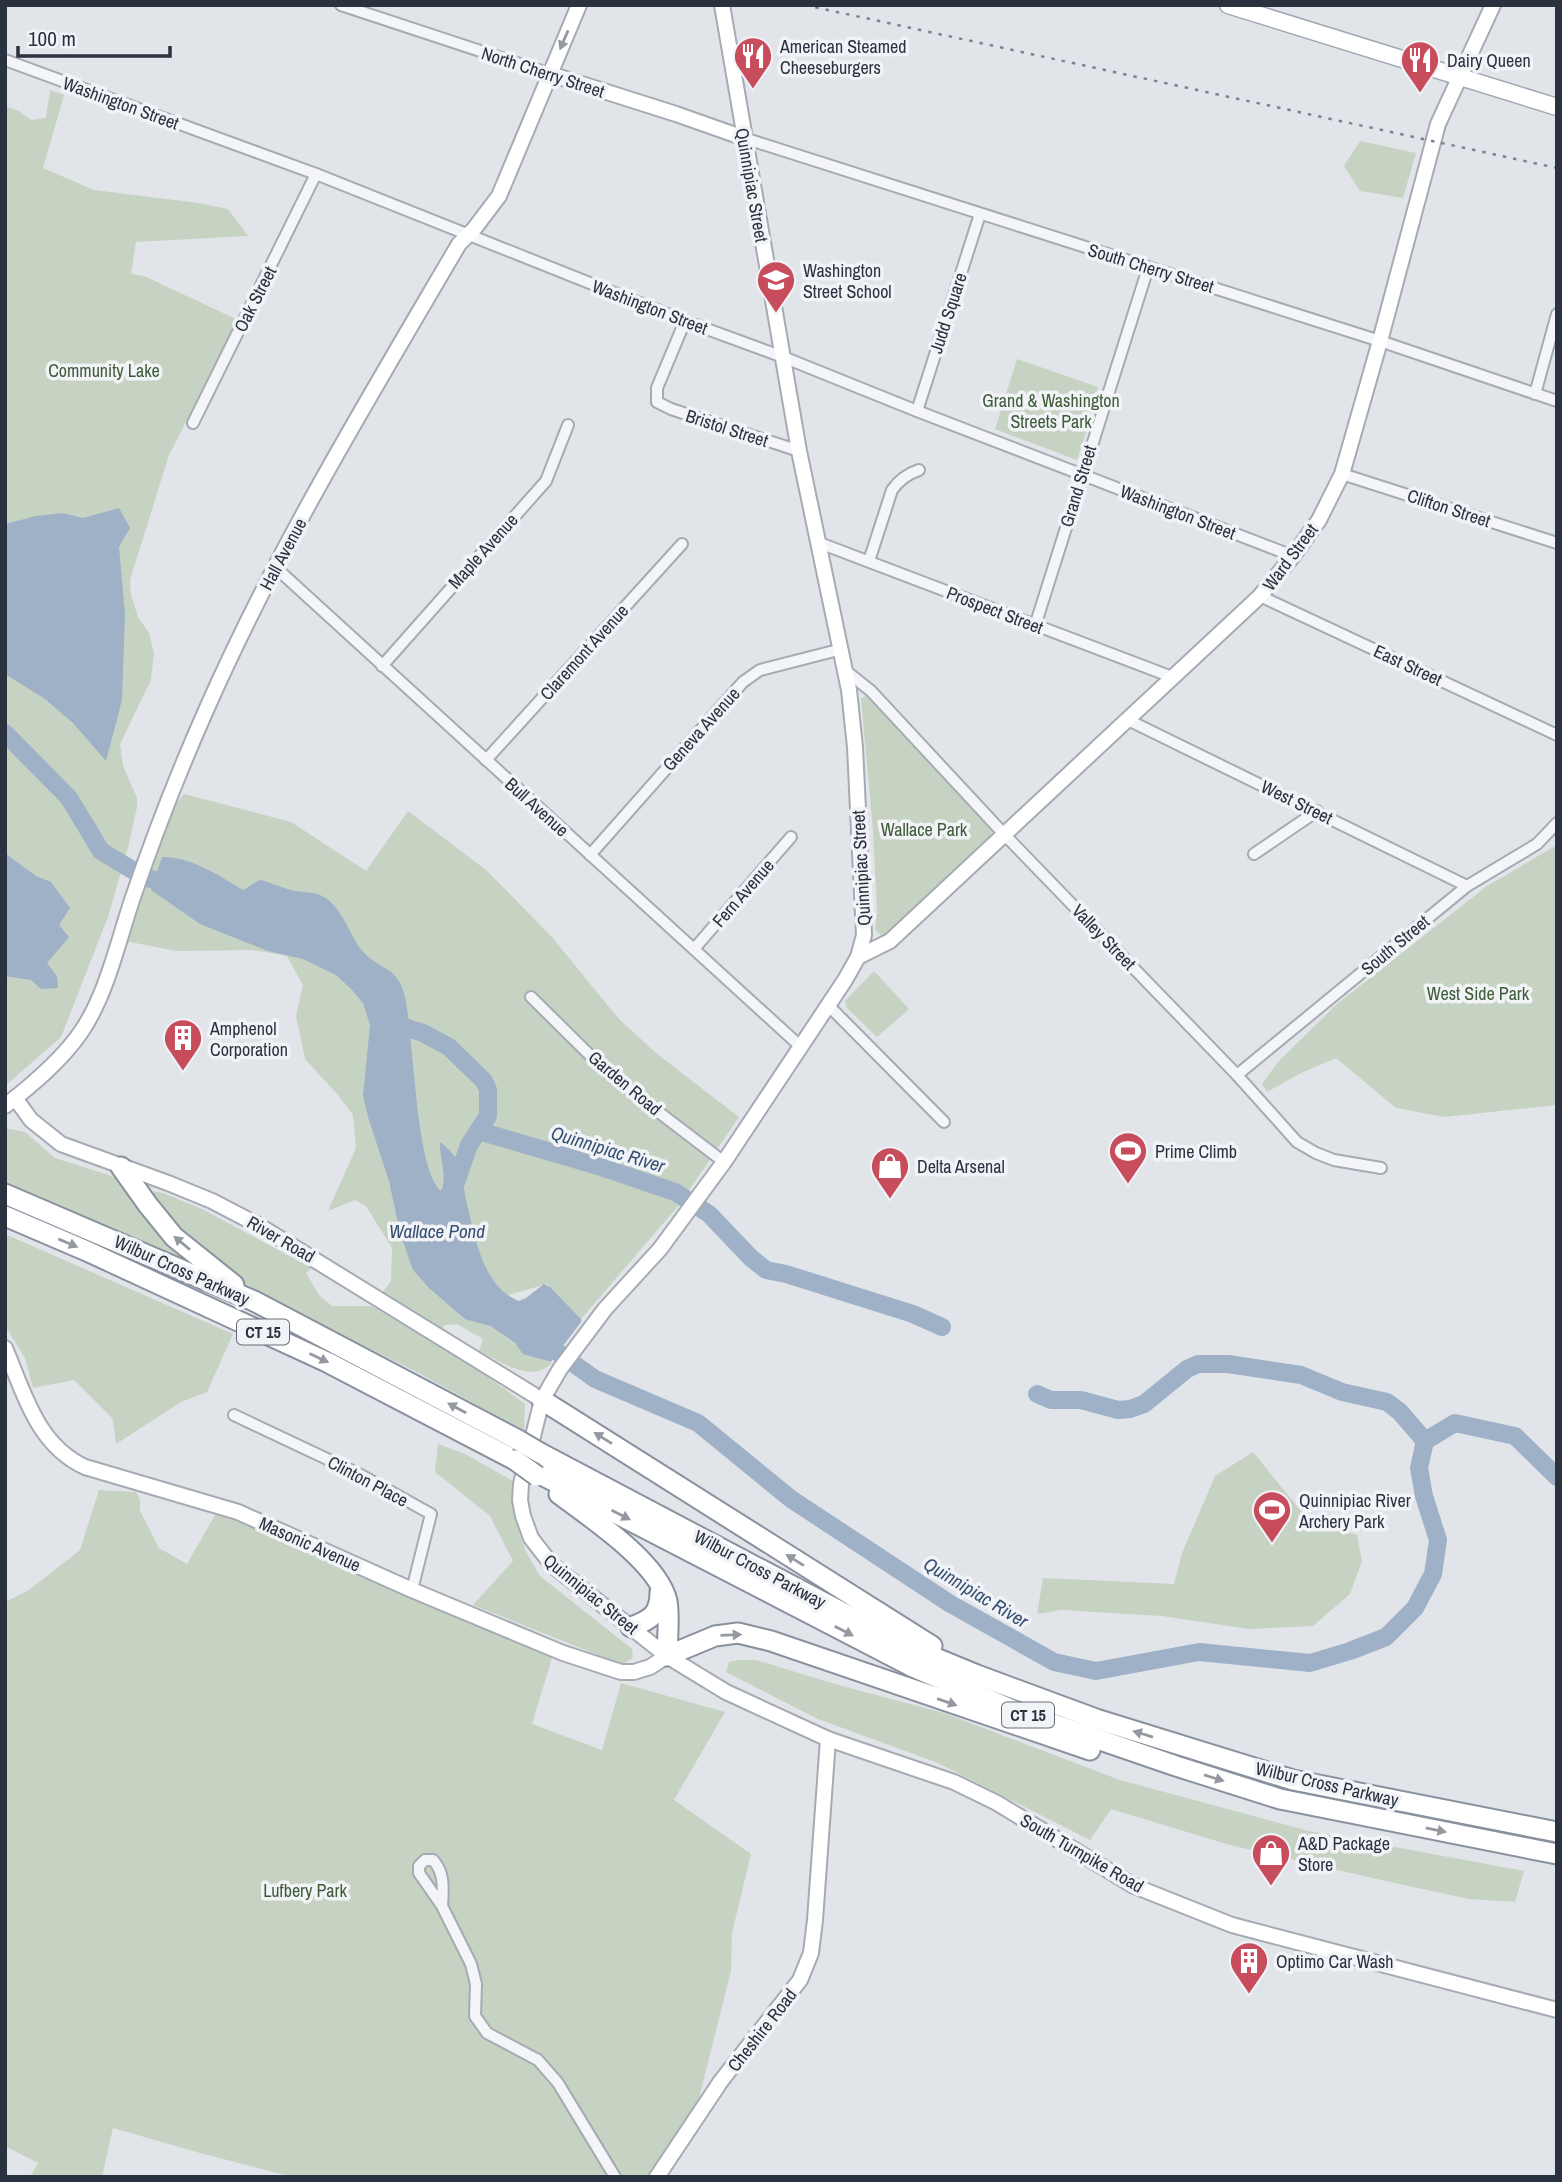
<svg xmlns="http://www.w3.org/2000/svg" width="1562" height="2182" font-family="'Archivo Narrow',sans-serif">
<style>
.green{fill:#c6d3c3}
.water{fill:#9eb1c7}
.pier{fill:#e1e4e9}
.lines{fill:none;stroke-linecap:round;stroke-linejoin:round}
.river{stroke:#9eb1c7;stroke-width:18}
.street-casing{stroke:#a6abb3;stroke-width:14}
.secondary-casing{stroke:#a6abb3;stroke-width:18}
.primary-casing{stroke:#a1a8b4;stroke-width:19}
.highway-casing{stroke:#89919f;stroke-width:23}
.street{stroke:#f4f5f8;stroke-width:10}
.secondary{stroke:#fff;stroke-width:14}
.primary{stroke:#fff;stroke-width:16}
.highway{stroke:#fff;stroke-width:19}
.rail{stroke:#7b8392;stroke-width:2.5;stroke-dasharray:3.5 7;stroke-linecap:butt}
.highway-bridge-casing{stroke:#89919f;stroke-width:23;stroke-linecap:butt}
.highway-bridge{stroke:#fff;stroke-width:19}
.oneway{fill:#9498a0}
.labels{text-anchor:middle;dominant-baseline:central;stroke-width:7;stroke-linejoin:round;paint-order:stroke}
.shield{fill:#f1f3f7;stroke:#666c77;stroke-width:2}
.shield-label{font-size:16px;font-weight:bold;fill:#2a3240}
.poi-label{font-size:18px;fill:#2a3240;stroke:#f1f3f7;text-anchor:start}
.street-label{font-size:18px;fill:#2a3240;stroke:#f1f3f7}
.park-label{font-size:18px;fill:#3e5b38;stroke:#f1f3f7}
.water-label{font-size:19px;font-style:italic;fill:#364f72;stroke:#f1f3f7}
</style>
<rect width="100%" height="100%" fill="#e1e4e9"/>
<!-- green -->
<g class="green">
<path d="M50 90 64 95 43 168 94 190 199 203 228 209 248 236 136 242 131 274 144 276 238 320 169 455 130 580 131 595 138 617 149 633 154 653 151 680 120 744 123 766 137 798V807L128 848 108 917 61 1037 5 1086V106L19 111 31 120 46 118Z"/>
<path d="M1360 141 1416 153 1403 198 1360 191 1344 166Z"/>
<path d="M1017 359 1098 387 1090 420 1077 460 995 429Z"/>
<path d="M867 696 986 821 992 831 989 839 883 937 875 930 877 913 873 831 861 698Z"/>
<path d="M184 794 291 822 366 871 408 811 486 870 551 936 619 1019 656 1053 739 1117 679 1205 581 1319 547 1284 455 1310C465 1320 478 1320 489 1326 513 1340 524 1355 552 1363 531 1384 502 1362 479 1351L483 1339 457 1324 445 1325 442 1329 382 1293 391 1281 392 1248 366 1206 355 1200 328 1211 356 1148 353 1115 338 1095 305 1059 296 1016 303 985 287 956 254 950 176 951 125 941 137 899 154 861 171 810Z"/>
<path d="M1557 845V1105L1444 1117 1396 1108 1336 1058 1301 1073 1267 1092 1262 1084 1278 1062 1337 1004 1487 886Z"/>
<path d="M874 971 909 1009 877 1037 847 1008 845 1001Z"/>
<path d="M5 1128 25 1132 55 1158 118 1178 192 1261 187 1263 5 1184Z"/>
<path d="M147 1190 163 1193 202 1209 312 1268 306 1273 319 1295 332 1306H371L461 1357 525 1404 524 1431 415 1371 300 1314 240 1281 195 1248Z"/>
<path d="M5 1234 233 1334 207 1392 181 1402 116 1444 113 1419 74 1380 33 1388 25 1358 5 1326Z"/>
<path d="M438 1444 465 1454 513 1481 512 1495 516 1522 526 1552 540 1576 632 1649 633 1658 624 1663H618L473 1605 513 1561 490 1516 435 1472Z"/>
<path d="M1253 1452 1301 1511 1338 1530 1357 1535 1362 1561 1350 1594 1313 1626 1249 1629 1162 1616 1062 1610 1037 1614 1043 1578 1174 1584 1182 1553 1215 1476Z"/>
<path d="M99 1490 136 1492 140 1500V1511L159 1548 187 1564 215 1515 240 1522 553 1655 532 1724 602 1750 621 1683 725 1712 674 1800 751 1854 732 1933 731 1971 696 2110 650 2177H293L200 2153 113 2128 102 2177H30L38 2163 5 2146V1602L29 1590 80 1550Z"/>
<path d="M740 1660H756L842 1686 944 1713 1120 1780 1309 1831 1524 1871 1515 1902 1469 1899 1372 1878 1230 1845 1111 1809 1090 1840 938 1763 818 1719 726 1672 729 1662Z"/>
</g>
<!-- water -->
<g class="water">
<path d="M119 508 130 528 119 547 125 614 122 700 106 761 73 723 45 699 5 674V524L36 516 62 513 83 518Z"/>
<path d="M5 853 36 876 51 882 70 908 59 925 69 937 47 963 57 976 58 988 41 989 31 980 5 976Z"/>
<path d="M162 857C192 857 218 875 243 890 248 888 257 880 261 880 263 880 286 889 291 890 302 893 318 891 327 899 343 911 349 933 360 948 377 971 397 963 405 997 414 1035 415 1169 441 1191 448 1177 439 1158 440 1142 466 1161 461 1178 467 1204 475 1238 483 1287 519 1301L526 1298 544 1284 550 1287 581 1319 582 1322 551 1362 523 1354 515 1343 490 1326 465 1319 429 1288 413 1270 400 1233 389 1181 368 1117 363 1096 370 1025 363 1003 352 990 336 975 303 959 268 951 200 924 151 890Z"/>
</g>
<!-- pier -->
<path class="pier" d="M584 1318 585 1324 554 1364 551 1362Z"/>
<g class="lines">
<!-- river -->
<g class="river">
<path d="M5 733 69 798 101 851 144 877 177 886"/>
<path d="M389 1022 423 1033 449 1047 484 1081 488 1090V1116L469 1145 454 1188"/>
<path d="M479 1131 595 1165 675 1192 709 1214 751 1258 766 1270 786 1274 913 1314 942 1327"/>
<path d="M539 1339 595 1379 698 1423 791 1499 949 1603 1054 1662 1096 1671 1199 1652 1310 1663 1350 1651 1386 1637 1415 1608 1433 1574 1438 1540 1424 1496 1419 1468 1425 1441 1455 1423 1515 1436 1557 1477"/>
<path d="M1037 1394 1051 1400H1081L1118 1410 1130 1409 1144 1404 1187 1369 1198 1364H1228L1301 1375 1342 1392 1387 1402 1400 1412 1425 1441"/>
</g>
<!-- street casing -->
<g class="street-casing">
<g id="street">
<path d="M341 5 550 74"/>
<path d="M5 60 316 174 685 321 783 357 917 411 1293 556"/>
<path d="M744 138 1380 341 1557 401"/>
<path d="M685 321 657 388V402L671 409 799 451"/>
<path d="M1535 394 1557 314"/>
<path d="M917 411 980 214"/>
<path d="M193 423 316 174"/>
<path d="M1342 474 1557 543"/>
<path d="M817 542 1172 677"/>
<path d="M869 561 892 490C899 480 907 474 919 470"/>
<path d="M275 567 800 1046"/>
<path d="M1260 596 1557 735"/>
<path d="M1035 626 1148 268"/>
<path d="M382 666 546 481 568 425"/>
<path d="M846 671 871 691 1003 833 1237 1075 1297 1142 1316 1153 1334 1160 1381 1168"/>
<path d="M1126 719 1467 886"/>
<path d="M486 760 682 544"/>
<path d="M1254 854 1317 811"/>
<path d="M590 855 743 682 760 670 842 649"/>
<path d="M694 949 791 837"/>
<path d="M531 997 610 1075 724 1162"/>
<path d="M828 1005 944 1122"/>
<path d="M1237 1075 1467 886 1537 844 1557 823"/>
<path d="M234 1415 361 1475 431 1514 412 1590"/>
<path d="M442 1906C443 1889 445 1873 433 1860H425L419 1866V1873L442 1906 471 1964 476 1984 475 2016 487 2033 538 2060 558 2083 615 2177"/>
</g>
</g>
<!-- secondary casing -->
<g class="secondary-casing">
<g id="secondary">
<path d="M722 5 799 451 849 690 855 747 864 935 858 957 845 980 724 1162 660 1249 605 1309 560 1369 542 1400 521 1484 520 1500 523 1516 531 1538 552 1565 667 1656 726 1692 828 1739 954 1782 997 1803 1134 1886 1232 1925 1557 2010"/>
<path d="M550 74 676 114 744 138"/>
<path d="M858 957 890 941 1260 596 1293 556 1319 520 1342 474 1380 341 1438 124 1493 5"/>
<path d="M15 1098 31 1120 61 1144 168 1183 212 1201 258 1225 542 1400"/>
<path d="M5 1106C32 1085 62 1060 81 1032 106 996 118 942 132 900 154 835 179 771 207 708 278 547 370 396 459 244L474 229 499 196 579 5"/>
<path d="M5 1348C24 1393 37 1445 85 1467L238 1512 412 1590 563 1653 621 1672H634L650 1667 667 1656"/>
<path d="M657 2177 721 2081 800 1980 811 1953 815 1920 828 1739"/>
</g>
</g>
<!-- primary casing -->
<g class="primary-casing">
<path id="primary" d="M1228 5 1557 107"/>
</g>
<!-- highway casing -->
<g class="highway-casing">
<g id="highway">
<path d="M121 1167 148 1205 174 1237 234 1285"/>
<path d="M5 1194 254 1301 518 1440"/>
<path d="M5 1216 89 1252 327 1362 515 1460"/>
<path d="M542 1400 932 1646"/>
<path d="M540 1453 904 1645 977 1675 1096 1719 1293 1780 1557 1832"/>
<path d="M538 1473 913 1667 1013 1710 1176 1766 1280 1799 1557 1854"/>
<path d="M559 1494C591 1518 658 1562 667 1601 670 1619 667 1639 667 1656L715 1636 738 1633 771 1641 1090 1750"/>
<path d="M631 1627C651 1620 660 1614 660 1592"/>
</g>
</g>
<!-- street -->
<use href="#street" class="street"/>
<!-- secondary -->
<use href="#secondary" class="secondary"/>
<!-- primary -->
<use href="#primary" class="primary"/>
<!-- highway -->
<use href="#highway" class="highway"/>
<!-- rail -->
<path class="rail" d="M805 5 1557 168"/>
<!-- highway-bridge casing -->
<g class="highway-bridge-casing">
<g id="highway-bridge">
<path d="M518 1440 540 1453"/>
<path d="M515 1460 537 1476"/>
</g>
</g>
<!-- highway-bridge -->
<use href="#highway-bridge" class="highway-bridge"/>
</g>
<!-- one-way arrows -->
<defs><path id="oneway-solid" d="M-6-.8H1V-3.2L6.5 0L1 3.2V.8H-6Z" transform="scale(1.75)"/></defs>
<g class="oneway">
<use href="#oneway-solid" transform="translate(564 40) rotate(113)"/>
<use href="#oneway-solid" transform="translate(68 1243) rotate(23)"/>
<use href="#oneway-solid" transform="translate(182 1243) rotate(-140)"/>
<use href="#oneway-solid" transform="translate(319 1358) rotate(25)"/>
<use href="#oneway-solid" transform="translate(457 1408) rotate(-152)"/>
<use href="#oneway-solid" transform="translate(603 1438) rotate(-148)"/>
<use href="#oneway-solid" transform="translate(621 1515) rotate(27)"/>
<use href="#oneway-solid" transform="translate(795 1560) rotate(-148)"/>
<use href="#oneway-solid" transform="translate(844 1631) rotate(27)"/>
<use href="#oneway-solid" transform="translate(731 1635) rotate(-2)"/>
<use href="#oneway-solid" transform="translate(947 1702) rotate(19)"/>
<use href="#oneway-solid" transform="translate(1143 1734) rotate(-163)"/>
<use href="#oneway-solid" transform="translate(1214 1778) rotate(17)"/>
<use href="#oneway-solid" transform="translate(1436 1830) rotate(11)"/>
</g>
<!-- icons -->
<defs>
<g id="restaurant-pin" transform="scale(2.0125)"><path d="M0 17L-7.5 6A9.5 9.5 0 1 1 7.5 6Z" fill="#c84d5c" stroke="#f1f3f7"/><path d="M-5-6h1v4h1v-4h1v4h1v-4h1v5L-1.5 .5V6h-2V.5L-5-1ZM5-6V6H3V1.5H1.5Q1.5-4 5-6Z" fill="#fff"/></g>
<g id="school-pin" transform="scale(2.0125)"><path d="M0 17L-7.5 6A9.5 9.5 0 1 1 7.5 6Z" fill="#c84d5c" stroke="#f1f3f7"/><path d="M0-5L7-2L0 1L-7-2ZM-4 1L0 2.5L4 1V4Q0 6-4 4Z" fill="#fff"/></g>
<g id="building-pin" transform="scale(2.0125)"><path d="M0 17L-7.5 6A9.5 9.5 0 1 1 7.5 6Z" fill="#c84d5c" stroke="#f1f3f7"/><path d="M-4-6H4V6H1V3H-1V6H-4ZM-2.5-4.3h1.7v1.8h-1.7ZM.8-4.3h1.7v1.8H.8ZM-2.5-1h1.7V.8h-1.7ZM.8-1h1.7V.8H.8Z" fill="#fff"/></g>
<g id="stadium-pin" transform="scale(2.0125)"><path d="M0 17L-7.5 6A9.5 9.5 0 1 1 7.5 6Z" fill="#c84d5c" stroke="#f1f3f7"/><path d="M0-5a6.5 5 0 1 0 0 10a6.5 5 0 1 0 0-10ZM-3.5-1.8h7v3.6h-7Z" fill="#fff"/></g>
<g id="shop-pin" transform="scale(2.0125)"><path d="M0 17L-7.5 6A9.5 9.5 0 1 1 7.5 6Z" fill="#c84d5c" stroke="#f1f3f7"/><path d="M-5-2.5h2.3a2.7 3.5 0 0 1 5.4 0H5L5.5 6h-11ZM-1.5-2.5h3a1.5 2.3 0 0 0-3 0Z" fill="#fff"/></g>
</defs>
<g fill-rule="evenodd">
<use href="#restaurant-pin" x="753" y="56"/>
<use href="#restaurant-pin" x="1420" y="60"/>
<use href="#school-pin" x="776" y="280"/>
<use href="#building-pin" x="183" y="1038"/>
<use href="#stadium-pin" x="1128" y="1151"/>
<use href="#shop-pin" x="890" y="1166"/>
<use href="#stadium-pin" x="1272" y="1510"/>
<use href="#shop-pin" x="1271" y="1853"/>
<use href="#building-pin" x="1249" y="1961"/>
</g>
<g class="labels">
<!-- shield labels -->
<g class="shield">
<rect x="237" y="1319.5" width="52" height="25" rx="5"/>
<rect x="1002" y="1702.5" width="52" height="25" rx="5"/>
</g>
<g class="shield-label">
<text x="263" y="1332">CT 15</text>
<text x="1028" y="1715">CT 15</text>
</g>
<!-- poi labels -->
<g class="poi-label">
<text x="780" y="46">American Steamed<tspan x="780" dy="21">Cheeseburgers</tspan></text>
<text x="1447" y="60">Dairy Queen</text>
<text x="803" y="270">Washington<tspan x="803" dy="21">Street School</tspan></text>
<text x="210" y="1028">Amphenol<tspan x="210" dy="21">Corporation</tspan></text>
<text x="1155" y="1151">Prime Climb</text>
<text x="917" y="1166">Delta Arsenal</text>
<text x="1299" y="1500">Quinnipiac River<tspan x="1299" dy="21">Archery Park</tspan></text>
<text x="1298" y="1843">A&amp;D Package<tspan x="1298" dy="21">Store</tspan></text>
<text x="1276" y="1961">Optimo Car Wash</text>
</g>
<!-- street labels -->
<g class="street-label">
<text transform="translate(543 72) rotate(18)">North Cherry Street</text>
<text transform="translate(121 103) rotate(20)">Washington Street</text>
<text transform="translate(752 185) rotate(80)">Quinnipiac Street</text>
<text transform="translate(1151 268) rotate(17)">South Cherry Street</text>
<text transform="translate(255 299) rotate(-63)">Oak Street</text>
<text transform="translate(650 307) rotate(21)">Washington Street</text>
<text transform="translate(948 313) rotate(-72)">Judd Square</text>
<text transform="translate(727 428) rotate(18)">Bristol Street</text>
<text transform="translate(1078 486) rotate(-73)">Grand Street</text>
<text transform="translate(1449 508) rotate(18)">Clifton Street</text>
<text transform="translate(1178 512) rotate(21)">Washington Street</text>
<text transform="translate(483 551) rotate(-48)">Maple Avenue</text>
<text transform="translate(283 554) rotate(-62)">Hall Avenue</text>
<text transform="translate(1290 557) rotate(-53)">Ward Street</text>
<text transform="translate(995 610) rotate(21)">Prospect Street</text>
<text transform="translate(584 652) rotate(-48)">Claremont Avenue</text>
<text transform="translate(1408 665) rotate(25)">East Street</text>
<text transform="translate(701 729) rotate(-48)">Geneva Avenue</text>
<text transform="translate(1297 802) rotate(26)">West Street</text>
<text transform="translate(537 807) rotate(42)">Bull Avenue</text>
<text transform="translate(861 868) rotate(-93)">Quinnipiac Street</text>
<text transform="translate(743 893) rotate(-49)">Fern Avenue</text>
<text transform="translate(1104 937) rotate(46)">Valley Street</text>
<text transform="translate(1395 945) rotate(-40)">South Street</text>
<text transform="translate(625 1083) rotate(40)">Garden Road</text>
<text transform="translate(281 1239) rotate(30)">River Road</text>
<text transform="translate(182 1270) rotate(24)">Wilbur Cross Parkway</text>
<text transform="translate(368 1481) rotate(28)">Clinton Place</text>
<text transform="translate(310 1544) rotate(24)">Masonic Avenue</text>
<text transform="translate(760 1569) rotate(28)">Wilbur Cross Parkway</text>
<text transform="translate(591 1594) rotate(39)">Quinnipiac Street</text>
<text transform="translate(1327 1784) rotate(13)">Wilbur Cross Parkway</text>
<text transform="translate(1082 1853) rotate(30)">South Turnpike Road</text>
<text transform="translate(762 2030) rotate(-52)">Cheshire Road</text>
</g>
<!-- park labels -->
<g class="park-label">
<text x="104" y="370">Community Lake</text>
<text x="1051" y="400">Grand &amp; Washington<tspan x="1051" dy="21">Streets Park</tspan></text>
<text x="924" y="829">Wallace Park</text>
<text x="1478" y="993">West Side Park</text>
<text x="305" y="1890">Lufbery Park</text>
</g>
<!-- water labels -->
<g class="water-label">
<text transform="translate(608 1149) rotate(17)">Quinnipiac River</text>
<text x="437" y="1231">Wallace Pond</text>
<text transform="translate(976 1592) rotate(31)">Quinnipiac River</text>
</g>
</g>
<!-- border -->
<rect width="1562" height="2182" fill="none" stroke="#2a3240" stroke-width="14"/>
<!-- scale -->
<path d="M18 46v10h152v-10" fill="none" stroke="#2a3240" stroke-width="3.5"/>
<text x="28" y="46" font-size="21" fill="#2a3240" stroke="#f1f3f7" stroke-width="5" paint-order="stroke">100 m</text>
</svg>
